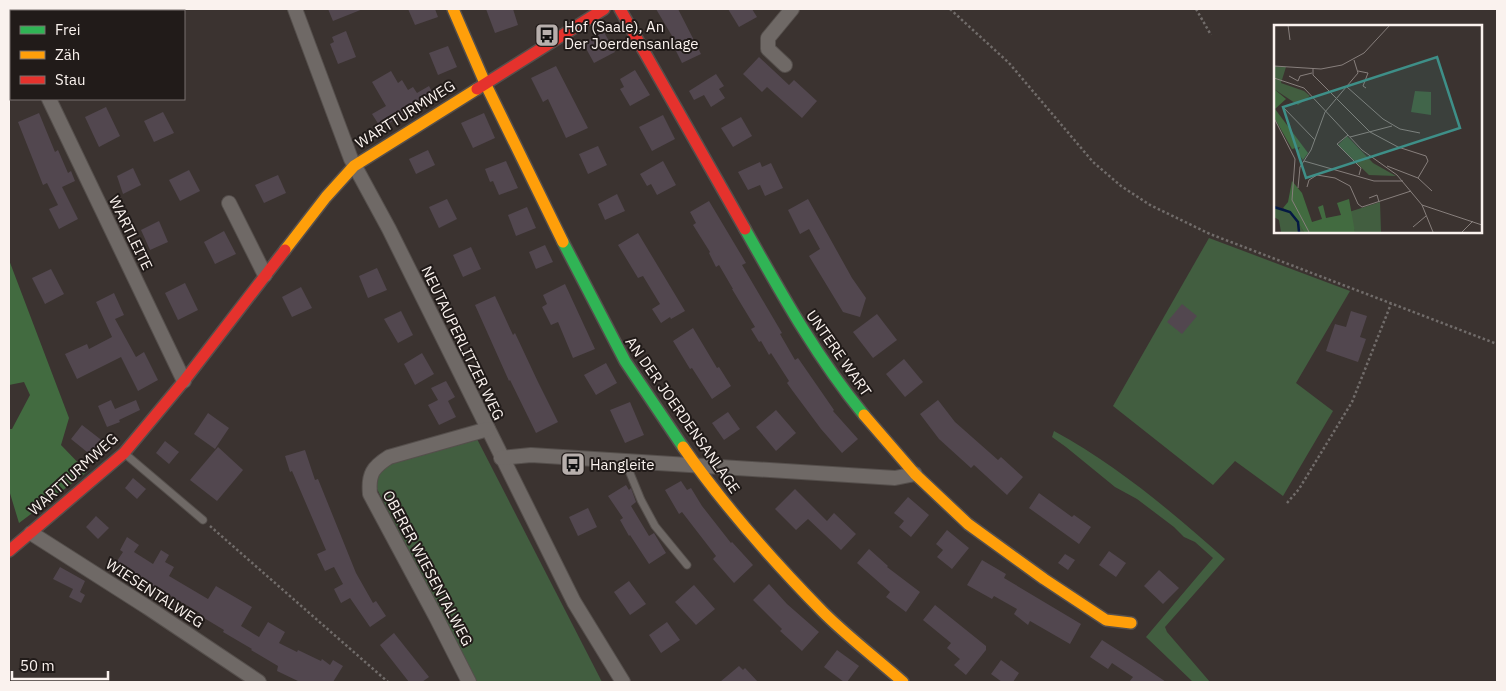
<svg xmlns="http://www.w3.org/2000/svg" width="1506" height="691" font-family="'IBM Plex Sans',sans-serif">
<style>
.green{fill:#425e40}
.forest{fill:#426b40}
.building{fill:#52474f}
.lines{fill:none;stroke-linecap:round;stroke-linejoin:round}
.lane-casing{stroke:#554f4c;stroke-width:9}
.street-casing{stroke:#554f4c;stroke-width:16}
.fast-casing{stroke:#554f4c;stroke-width:14}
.slow-casing{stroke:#554f4c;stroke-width:14}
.jam-casing{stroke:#554f4c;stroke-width:14}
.path{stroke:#716c6a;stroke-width:2.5;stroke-dasharray:2.5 2.5;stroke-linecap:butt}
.lane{stroke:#6f6966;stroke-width:7}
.street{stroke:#6f6966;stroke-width:14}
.fast{stroke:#30b455;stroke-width:11}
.slow{stroke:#ff9f0a;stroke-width:11}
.jam{stroke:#e5322d;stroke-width:11}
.labels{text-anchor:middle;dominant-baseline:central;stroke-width:4;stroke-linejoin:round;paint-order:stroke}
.poi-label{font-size:15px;fill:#faf2ee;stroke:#211b19;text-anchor:start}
.street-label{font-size:15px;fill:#faf2ee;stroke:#211b19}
.inset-river{fill:none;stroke:#051943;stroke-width:2.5}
.inset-road{fill:none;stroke:#877f7c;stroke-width:1}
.view{fill:#3e8f88;fill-opacity:0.15;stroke:#3e8f88;stroke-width:2.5}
.inset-edge{fill:none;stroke:#faf2ee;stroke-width:2.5}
</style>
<rect width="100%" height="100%" fill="#3b3330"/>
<!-- green -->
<g class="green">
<path d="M1209 238 1350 291 1296 383 1333 411 1283 496 1235 461 1213 485 1113 406Z"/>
<path d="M1054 431C1117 465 1172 512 1225 559L1165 627 1167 632 1210 682H1193L1146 637 1213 558 1195 542 1184 537 1174 527 1137 499 1115 487 1066 447 1052 437Z"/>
<path d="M476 437 602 682H477L377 489 374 480 382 463Z"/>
</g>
<!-- forest -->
<path class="forest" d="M9 260 69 418 61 445 87 472 19 523 9 490V429H12L30 395 24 382 9 385Z"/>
<!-- building -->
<g class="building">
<path d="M328 9H363L333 21Z"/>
<path d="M408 9H435L438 17 415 25Z"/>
<path d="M486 9H513L518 25 495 33Z"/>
<path d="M656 9H678L701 54 682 63 672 43 675 41Z"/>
<path d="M728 9H752L757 17 739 27Z"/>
<path d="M346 31 356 57 338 64 330 44 334 42 332 37Z"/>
<path d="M604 32 615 52 594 63 583 43Z"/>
<path d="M448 46 457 67 438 75 429 53Z"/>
<path d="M759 57 789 85 794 80 817 101 802 118 767 87 762 92 743 74Z"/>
<path d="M556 66 588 128 566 138 548 99 543 102 531 78Z"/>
<path d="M635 70 650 95 630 106 620 89 624 87 620 79Z"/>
<path d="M391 71 398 83 402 80 408 90 413 87 417 93 429 86 435 97 381 128 372 114 386 106 372 82Z"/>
<path d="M716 74 724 86 719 89 725 98 711 107 704 95 694 100 689 91Z"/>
<path d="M106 107 120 136 99 147 85 117Z"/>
<path d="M163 112 174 133 154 142 144 121Z"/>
<path d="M39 113 55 152 58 150 68 173 71 171 75 181 62 187 78 219 59 229 49 209 58 205 47 183 43 185 18 122Z"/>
<path d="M484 113 495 138 473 148 461 123Z"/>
<path d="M663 115 675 139 652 151 639 127Z"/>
<path d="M741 117 752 136 733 147 721 128Z"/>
<path d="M598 146 607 165 588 174 579 154Z"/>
<path d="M428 150 435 165 416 174 409 159Z"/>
<path d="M506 161 518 188 499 195 493 181 490 182 485 169Z"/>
<path d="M663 161 676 185 657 195 651 184 647 186 640 174Z"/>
<path d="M760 162 762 167 771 163 783 188 765 196 760 185 748 190 738 172Z"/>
<path d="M133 168 141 185 123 194 117 176Z"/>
<path d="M189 170 200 191 180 201 169 180Z"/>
<path d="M278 175 286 193 264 203 255 185Z"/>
<path d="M617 194 625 211 605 220 598 204Z"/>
<path d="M447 199 457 219 439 228 429 207Z"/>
<path d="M808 199 852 278 866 298 860 317 843 312 809 256 820 249 809 229 800 234 788 210Z"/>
<path d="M709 201 746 263 742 265 782 333 780 334 795 360 798 358 834 410 833 411 858 439 842 453 821 429 792 390 787 383 789 381 771 353 769 355 761 341 759 342 751 329 755 327 732 289H733L719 265 716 267 709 253 710 252 693 225 696 223 690 212Z"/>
<path d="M527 207 536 228 516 236 508 215Z"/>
<path d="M159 221 168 242 150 250 141 230Z"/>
<path d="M224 231 236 254 215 264 204 242Z"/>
<path d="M638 233 685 311 671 319 670 317 661 323 652 309 660 304 643 276 638 278 618 245Z"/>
<path d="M545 245 553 262 536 269 529 252Z"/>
<path d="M471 247 481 269 463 277 453 255Z"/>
<path d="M377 268 387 290 368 298 359 276Z"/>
<path d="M51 269 64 294 45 304 32 278Z"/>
<path d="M185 283 198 310 178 320 165 293Z"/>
<path d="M565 284 595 349 573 358 558 322 551 325 542 307 547 304 543 295Z"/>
<path d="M301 287 312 308 292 317 282 297Z"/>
<path d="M114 293 124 315 115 319 136 357 144 352 158 380 138 391 121 357 77 379 65 354 87 344 89 349 112 337 96 302Z"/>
<path d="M495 296 513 335 515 333 538 382 558 422 536 433 510 380 509 381 475 305Z"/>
<path d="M1182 304 1197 316 1182 334 1167 322Z"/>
<path d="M401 311 413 335 398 343 384 319Z"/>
<path d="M1351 311 1367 316 1360 337 1366 339 1358 362 1326 351 1335 324 1346 327Z"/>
<path d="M877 314 897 340 873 358 853 332Z"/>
<path d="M693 328 717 368 719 367 731 386 712 399 692 368 690 369 673 341Z"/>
<path d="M422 353 434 374 415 385 404 364Z"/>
<path d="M904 359 923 382 905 397 886 374Z"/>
<path d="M606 363 617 383 596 395 584 375Z"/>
<path d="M446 381 455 397 448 401 456 417 439 425 428 405 438 400 431 388Z"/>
<path d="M111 400 115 409 136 400 140 410 119 420 120 422 107 427 98 406Z"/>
<path d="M938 400 955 422 998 460 1001 457 1023 477 1007 495 974 465 971 468 939 439 920 414Z"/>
<path d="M630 402 644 435 625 443 610 410Z"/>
<path d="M776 410 796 433 776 451 756 427Z"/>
<path d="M728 412 740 429 724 440 712 423Z"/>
<path d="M208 413 229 428 215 449 194 434Z"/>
<path d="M82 425 104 442 92 456 71 439Z"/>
<path d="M165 441 179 452 169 464 156 453Z"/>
<path d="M218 447 243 470 217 501 190 480Z"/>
<path d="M305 450 315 480 318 479 356 573 373 603 376 601 386 616 370 627 350 598 341 603 334 589 343 584 334 567 325 571 317 554 326 550 292 471 290 472 285 456Z"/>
<path d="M133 478 146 489 137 499 125 488Z"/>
<path d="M681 481 687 490 691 488 702 506 731 543 732 542 753 565 734 583 713 559 716 556 682 512 679 514 665 490Z"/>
<path d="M626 485 629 490 631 488 636 502 631 506 649 536 654 533 666 553 649 564 630 535 629 536 620 520 623 518 608 496Z"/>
<path d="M795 489 827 521 834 513 856 534 841 550 808 519 796 530 775 509Z"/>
<path d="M1039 493 1072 517 1074 515 1091 527 1079 544 1029 508Z"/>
<path d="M908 497 929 515 911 537 899 527 904 521 894 513Z"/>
<path d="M588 508 597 527 578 536 569 517Z"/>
<path d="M96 516 109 528 98 539 86 527Z"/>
<path d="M947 530 969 548 952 569 937 557 943 550 936 544Z"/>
<path d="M127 537 139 545 134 552 153 564 161 550 169 555 165 562 174 567 169 576 208 599 216 586 252 607 241 626 259 637 268 622 285 632 279 643 297 652 298 650 321 661 322 659 330 665 333 660 343 666 333 682H300L277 671 278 666 251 650 252 649 223 632 224 630 199 615 200 613 115 564 123 552 120 550Z"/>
<path d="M869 549 888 566 887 567 920 592 906 612 886 597 890 592 857 563Z"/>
<path d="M1109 551 1126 563 1116 577 1099 565Z"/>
<path d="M1065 554 1075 560 1068 570 1058 563Z"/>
<path d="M982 560 1006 574 1004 578 1081 624 1070 644 1030 621 1028 625 1014 614 1017 609 994 596 992 599 967 585Z"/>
<path d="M60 567 85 581 80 592 85 595 81 603 69 597 73 589 53 579Z"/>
<path d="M1159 570 1179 588 1163 604 1144 586Z"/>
<path d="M629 581 646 604 630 615 614 592Z"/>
<path d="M769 584 787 604 819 632 802 651 780 631 782 629 753 600Z"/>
<path d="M694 585 715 609 696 625 675 602Z"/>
<path d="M935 605 986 646V650L966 675 954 665 960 659 947 648 951 643 923 620Z"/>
<path d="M667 622 680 640 661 653 649 635Z"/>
<path d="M394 633 429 677 422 682H409L380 645Z"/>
<path d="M1102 640 1141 665 1166 682H1129L1133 677 1112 663 1108 669 1090 657Z"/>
<path d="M837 650 859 666 847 682H844L824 667Z"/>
<path d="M1001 660 1019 673 1013 682H1002L991 674Z"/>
<path d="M739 666 743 670 745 668 758 682H720Z"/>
</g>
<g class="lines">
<!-- lane casing -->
<g class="lane-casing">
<g id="lane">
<path d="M124 453 203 520"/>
<path d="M625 461 641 500 655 526 687 565"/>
</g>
</g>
<!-- street casing -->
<g class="street-casing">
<g id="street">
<path d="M295 9 351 159 389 229 574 602 623 682"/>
<path d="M9 14 11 19"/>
<path d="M785 65 768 49V38L792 9"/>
<path d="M49 99 184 381"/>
<path d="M229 203 265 275"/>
<path d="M501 458 531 455 895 478 915 474"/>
<path d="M31 533 147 607 259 682"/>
<path d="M469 682 436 617 370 494C368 474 373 467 389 457L488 429"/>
</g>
</g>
<!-- fast casing -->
<g class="fast-casing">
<g id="fast">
<path d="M745 229C781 293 817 358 864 415"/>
<path d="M563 242 625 361 683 447"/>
</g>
</g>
<!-- slow casing -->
<g class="slow-casing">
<g id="slow">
<path d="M453 9 485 83 563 242"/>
<path d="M285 250 326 197 354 166 477 89"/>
<path d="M864 415 915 474 968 524 1044 579 1106 620 1131 623"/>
<path d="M683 447C724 506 773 561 823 612 848 637 877 659 903 682"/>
</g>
</g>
<!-- jam casing -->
<g class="jam-casing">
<g id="jam">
<path d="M620 9 745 229"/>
<path d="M477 89 604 9"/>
<path d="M9 551 124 453 184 381 285 250"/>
</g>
</g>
<!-- path -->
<g class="path">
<path d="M950 9 1009 63 1093 162 1121 186 1150 205 1210 234 1497 344"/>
<path d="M1196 9 1211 35"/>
<path d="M1287 503 1299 489 1352 402 1391 304"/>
<path d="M210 526 388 682"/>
</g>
<!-- lane -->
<use href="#lane" class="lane"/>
<!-- street -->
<use href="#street" class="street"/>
<!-- fast -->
<use href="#fast" class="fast"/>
<!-- slow -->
<use href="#slow" class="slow"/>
<!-- jam -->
<use href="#jam" class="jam"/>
</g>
<!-- icons -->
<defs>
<g id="bus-square" transform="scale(1.25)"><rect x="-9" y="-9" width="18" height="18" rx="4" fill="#b7afac" stroke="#211b19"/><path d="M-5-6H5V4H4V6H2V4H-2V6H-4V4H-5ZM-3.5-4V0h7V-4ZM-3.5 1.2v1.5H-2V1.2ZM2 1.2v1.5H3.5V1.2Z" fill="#111"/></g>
</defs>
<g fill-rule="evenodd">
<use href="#bus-square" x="547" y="35"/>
<use href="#bus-square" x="573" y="464"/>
</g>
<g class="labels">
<!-- poi labels -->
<g class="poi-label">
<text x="564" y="26">Hof (Saale), An<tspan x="564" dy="17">Der Joerdensanlage</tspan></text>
<text x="590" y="464">Hangleite</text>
</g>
<!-- street labels -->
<g class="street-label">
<text transform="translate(405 114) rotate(-32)">WARTTURMWEG</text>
<text transform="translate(131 233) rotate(64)">WARTLEITE</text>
<text transform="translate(463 343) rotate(64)">NEUTAUPERLITZER WEG</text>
<text transform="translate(839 353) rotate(55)">UNTERE WART</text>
<text transform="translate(683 415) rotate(55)">AN DER JOERDENSANLAGE</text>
<text transform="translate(73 474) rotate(-42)">WARTTURMWEG</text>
<text transform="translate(428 568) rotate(62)">OBERER WIESENTALWEG</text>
<text transform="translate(155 593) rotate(33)">WIESENTALWEG</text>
</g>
</g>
<!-- overview -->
<g transform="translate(1274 25)">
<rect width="208" height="208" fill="#3b3330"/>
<path d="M0 41 12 42 7 58 30 66 36 71 24 80 0 64ZM141 66 157 67V90L137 87ZM73 111 99 138 122 151 95 150 64 120ZM106 177 107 207H81L75 187ZM0 181 18 187 30 207H7L5 195 0 192Z" fill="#425e40"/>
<path d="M0 64 12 74 1 84 34 128 29 135 23 127 26 122 18 124 0 92ZM18 156 28 168 38 197 48 194 44 182 49 180 52 193 67 190 63 178 75 174 81 207H30L18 188 9 183 14 177Z" fill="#426b40"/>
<path class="inset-river" d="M0 182 16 187 24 197 25 207"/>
<path class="inset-road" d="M14 0 16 15M0 41 47 44 68 40 90 28 116 0M39 44V50L96 107 124 122 152 131 154 136 144 153M84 46 94 48 89 61 92 63M15 51 24 56 26 51 38 48M0 53 30 63 88 125 123 150 148 180 208 200M73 62 109 94 126 104 146 108M8 81 41 115M0 93 21 134 18 175 35 207M74 110 63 119 87 143 85 150M76 112 118 101M30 136 100 156H129M113 141 144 153 158 166M33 162 35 155 43 150 61 153 76 161 84 179 88 182 137 166M24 163 26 142 37 125 51 87 84 48 80 35M95 173 103 170 105 177M148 180 159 207M139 202 152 191M188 207 199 196"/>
<path class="view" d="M163 32 186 103 32 153 9 82Z"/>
<rect width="208" height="208" class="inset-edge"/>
</g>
<!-- border -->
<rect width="1506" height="691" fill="none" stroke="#faf2ee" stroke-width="20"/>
<!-- legend -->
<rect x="10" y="10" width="175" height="90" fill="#211b19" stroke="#78716e"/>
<rect x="20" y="26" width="25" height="8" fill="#30b455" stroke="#78716e"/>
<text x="55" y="35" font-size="15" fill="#faf2ee">Frei</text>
<rect x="20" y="51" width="25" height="8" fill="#ff9f0a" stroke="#78716e"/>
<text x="55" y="60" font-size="15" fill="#faf2ee">Zäh</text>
<rect x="20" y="76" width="25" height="8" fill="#e5322d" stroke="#78716e"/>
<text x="55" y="85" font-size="15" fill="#faf2ee">Stau</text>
<!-- scale -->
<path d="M12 671v8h96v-8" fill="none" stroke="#faf2ee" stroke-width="2.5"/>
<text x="20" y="671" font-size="15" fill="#faf2ee" stroke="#211b19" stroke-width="4" paint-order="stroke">50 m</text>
</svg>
